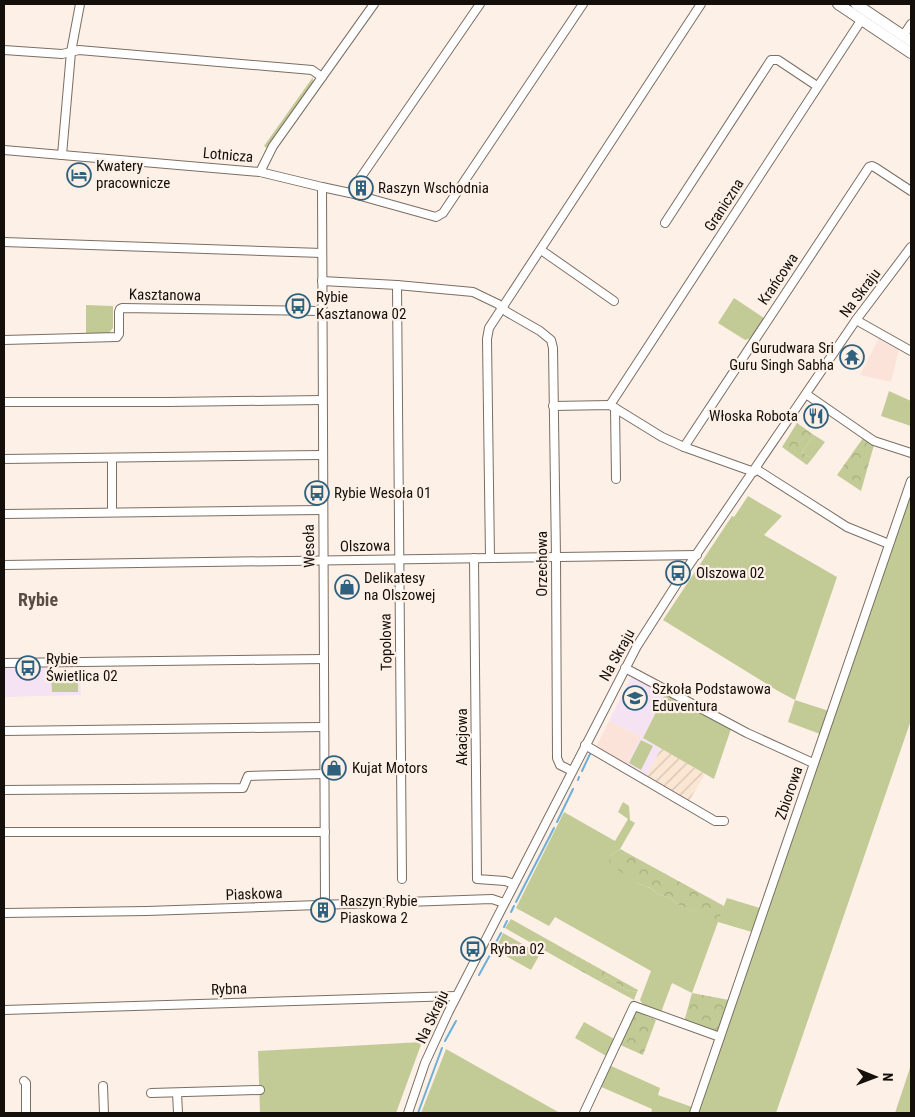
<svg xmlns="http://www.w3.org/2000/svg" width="915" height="1117" font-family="'Roboto Condensed',sans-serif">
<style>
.commercial{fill:#fce3d9}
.industrial{fill:url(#industrial-furrows)}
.education{fill:#f5e3f4}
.grass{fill:#c2cb96}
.forest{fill:url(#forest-crowns)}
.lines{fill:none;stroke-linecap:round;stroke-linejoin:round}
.stream{stroke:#6dafd8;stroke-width:2}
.minor-casing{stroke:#7b6e63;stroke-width:10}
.secondary-casing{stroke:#7b6e63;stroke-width:12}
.minor{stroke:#fff;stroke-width:8}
.secondary{stroke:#fff;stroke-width:10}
.labels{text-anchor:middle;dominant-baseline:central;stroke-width:4.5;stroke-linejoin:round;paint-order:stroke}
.street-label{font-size:15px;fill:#140f0a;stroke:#fdf0e7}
.poi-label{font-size:15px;fill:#140f0a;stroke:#fdf0e7;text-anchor:start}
.quarter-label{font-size:18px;font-weight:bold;fill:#594c42;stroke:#fdf0e7}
</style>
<defs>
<pattern id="industrial-furrows" width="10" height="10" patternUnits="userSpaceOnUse" patternTransform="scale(1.25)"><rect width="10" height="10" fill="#fbe5d3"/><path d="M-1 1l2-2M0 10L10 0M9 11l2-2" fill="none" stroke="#d6c3b4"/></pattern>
<pattern id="forest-crowns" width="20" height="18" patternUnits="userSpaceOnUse" patternTransform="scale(1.25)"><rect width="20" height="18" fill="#c2cb96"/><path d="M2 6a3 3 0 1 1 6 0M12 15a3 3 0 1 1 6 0" fill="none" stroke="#a6ad80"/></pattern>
</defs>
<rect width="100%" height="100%" fill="#fdf0e7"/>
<!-- commercial -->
<g class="commercial">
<path d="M879 338 899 349 891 382 860 375Z"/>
<path d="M609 721 641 736 627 765 596 747Z"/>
</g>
<!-- industrial -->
<path class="industrial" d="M661 748 705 774 689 801 646 776Z"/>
<!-- education -->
<g class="education">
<path d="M4 668H47V673H80L81 695 4 697Z"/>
<path d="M631 677 665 694 643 738 661 748 646 776 627 765 641 736 609 721Z"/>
</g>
<!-- grass -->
<g class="grass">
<path d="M313 77V83L268 149 264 146Z"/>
<path d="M734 298 764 318 751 338 745 340 718 323Z"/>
<path d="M86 305 113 306V328L109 333H86Z"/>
<path d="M889 391 911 401V426L881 416Z"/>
<path d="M814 435 825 442 812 459 802 452Z"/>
<path d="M911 490V720L776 1113H696Z"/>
<path d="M748 496 782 516 764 535 837 577 795 700 829 711 820 734 788 722 795 700 778 691 663 620 732 516 734 517Z"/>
<path d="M51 677H78V692H52Z"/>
<path d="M665 694 731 729 714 779 643 738Z"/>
<path d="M641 740 653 746 641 770 629 763Z"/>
<path d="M623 802 629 806 630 820 635 823 620 849 610 856 637 883 650 888 658 894 670 898 679 905 718 921 727 898 760 908 752 932 718 922 692 993 672 983 660 1015 644 1006 640 1000 651 971 555 917 549 926 516 908 564 812 615 841 628 819 618 812Z"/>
<path d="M511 919 577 956 572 966 505 928Z"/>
<path d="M503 933 540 954 531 970 495 950Z"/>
<path d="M607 977 626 990 637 992 634 1000 599 981Z"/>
<path d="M584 1022 616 1040 608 1057 575 1038Z"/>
<path d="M422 1042 396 1113H260L258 1051Z"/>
<path d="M446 1049 560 1113H421Z"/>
<path d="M609 1065 660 1088 658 1095 692 1107 690 1113H651L652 1109 599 1086Z"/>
<path d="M911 1065V1113H895Z"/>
</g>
<!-- forest -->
<g class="forest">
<path d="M797 423 814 435 802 452 812 459 807 465 782 447Z"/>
<path d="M863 438 874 445 861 491 837 475Z"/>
<path d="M620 849 724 906 718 922 679 905 670 898 658 894 650 888 637 883 609 864 610 856Z"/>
<path d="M577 956 638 990 637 992 626 990 607 977 599 981 572 966Z"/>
<path d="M692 993 729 1000 718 1033 684 1022Z"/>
<path d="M634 1010 656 1020 643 1055 618 1044Z"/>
</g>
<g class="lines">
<!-- stream -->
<g class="stream">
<path d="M582 771 590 754"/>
<path d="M578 780 579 777"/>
<path d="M557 822 573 789"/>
<path d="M516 902 554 828"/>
<path d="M511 912 514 906"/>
<path d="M504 927 507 921"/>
<path d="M494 946 501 933"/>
<path d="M479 975 490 955"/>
<path d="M445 1041 456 1021"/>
<path d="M418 1113 442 1048"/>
</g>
<!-- minor casing -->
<g class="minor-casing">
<g id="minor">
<path d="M903 36 911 24"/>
<path d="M4 50 62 54 79 50 312 70 322 77"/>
<path d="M4 150 260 172 322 187 350 193 436 217 443 213 583 4"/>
<path d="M62 155 71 52 80 4"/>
<path d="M260 172 273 146 374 4"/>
<path d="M322 187 325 905"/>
<path d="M350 193 480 4"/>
<path d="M665 223 771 60H778L817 86"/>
<path d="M4 242 322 253"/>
<path d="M541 250 614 301"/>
<path d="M322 281 397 285 473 292 498 304 507 312 540 331 551 340 553 348 556 557 557 758 560 765 572 771"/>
<path d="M397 285 402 879"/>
<path d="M856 320 911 351"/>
<path d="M4 340 117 337 119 334V312L120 309 122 308 322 311"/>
<path d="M806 394 874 441 911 453"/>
<path d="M4 402H168L322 400"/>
<path d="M610 405 862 19"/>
<path d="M553 406 610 405 662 437 684 447 754 472"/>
<path d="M615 408 616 479"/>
<path d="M684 447 869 167 872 166 876 168 911 191"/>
<path d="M112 458V512"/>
<path d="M4 459 322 455"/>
<path d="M756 469 847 527 889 544"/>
<path d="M4 514 322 510"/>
<path d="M474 558 477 879 505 881 514 884"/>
<path d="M490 558 487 339 489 328 701 4"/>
<path d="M4 565 697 555"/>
<path d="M4 663 324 659"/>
<path d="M625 668 747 733 813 763"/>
<path d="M4 731 324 727"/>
<path d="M585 745 715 821H724"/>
<path d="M4 790 243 788 248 776 325 774"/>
<path d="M4 832H325"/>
<path d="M4 913 147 911 492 899 504 903"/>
<path d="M4 1010 456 996"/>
<path d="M24 1081 26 1083V1113"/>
<path d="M103 1086 104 1113"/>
<path d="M151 1093 260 1090"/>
<path d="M177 1093 178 1113"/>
<path d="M408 1113 425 1063 448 1013 637 646 683 574 856 320 911 247"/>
<path d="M584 1113 634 1006 720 1037"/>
<path d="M694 1113 911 481"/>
</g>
</g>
<!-- secondary casing -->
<g class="secondary-casing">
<g id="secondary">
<path d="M838 4 911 53"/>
<path d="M856 4 911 41"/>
</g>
</g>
<!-- minor -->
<use href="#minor" class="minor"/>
<!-- secondary -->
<use href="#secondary" class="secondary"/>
</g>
<!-- icons -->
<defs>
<g id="hotel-ring" transform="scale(1.25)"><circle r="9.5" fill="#fdf0e7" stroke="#2f617e" stroke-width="1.5"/><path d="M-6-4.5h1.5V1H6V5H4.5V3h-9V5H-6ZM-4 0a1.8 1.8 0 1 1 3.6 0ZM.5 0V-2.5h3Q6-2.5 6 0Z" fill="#2f617e"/></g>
<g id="building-ring" transform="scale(1.25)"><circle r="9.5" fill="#fdf0e7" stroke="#2f617e" stroke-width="1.5"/><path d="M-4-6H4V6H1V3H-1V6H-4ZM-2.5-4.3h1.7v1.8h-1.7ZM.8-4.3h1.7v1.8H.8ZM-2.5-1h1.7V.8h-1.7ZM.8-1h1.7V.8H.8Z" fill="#2f617e"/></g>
<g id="bus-ring" transform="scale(1.25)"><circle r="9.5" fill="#fdf0e7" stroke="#2f617e" stroke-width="1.5"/><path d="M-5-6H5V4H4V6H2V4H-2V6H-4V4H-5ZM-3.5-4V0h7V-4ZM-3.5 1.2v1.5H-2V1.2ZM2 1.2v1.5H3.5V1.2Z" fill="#2f617e"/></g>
<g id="temple-ring" transform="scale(1.25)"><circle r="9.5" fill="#fdf0e7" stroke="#2f617e" stroke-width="1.5"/><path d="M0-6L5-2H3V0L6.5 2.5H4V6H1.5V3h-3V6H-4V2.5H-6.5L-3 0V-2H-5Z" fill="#2f617e"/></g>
<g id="restaurant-ring" transform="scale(1.25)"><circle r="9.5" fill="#fdf0e7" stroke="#2f617e" stroke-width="1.5"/><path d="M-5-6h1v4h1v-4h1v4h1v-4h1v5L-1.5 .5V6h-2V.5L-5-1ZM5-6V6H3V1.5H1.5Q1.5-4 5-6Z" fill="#2f617e"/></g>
<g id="shop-ring" transform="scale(1.25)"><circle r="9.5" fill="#fdf0e7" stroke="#2f617e" stroke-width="1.5"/><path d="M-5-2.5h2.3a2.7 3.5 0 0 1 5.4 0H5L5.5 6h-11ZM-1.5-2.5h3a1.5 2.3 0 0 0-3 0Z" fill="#2f617e"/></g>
<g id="school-ring" transform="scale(1.25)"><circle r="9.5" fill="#fdf0e7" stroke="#2f617e" stroke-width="1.5"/><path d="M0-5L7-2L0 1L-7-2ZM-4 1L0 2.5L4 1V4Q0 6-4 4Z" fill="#2f617e"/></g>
</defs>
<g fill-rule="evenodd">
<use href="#hotel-ring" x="79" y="175"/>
<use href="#building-ring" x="361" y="188"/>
<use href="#bus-ring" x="298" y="306"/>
<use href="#temple-ring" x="852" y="357"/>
<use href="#restaurant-ring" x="816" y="416"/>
<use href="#bus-ring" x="317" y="493"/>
<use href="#bus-ring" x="678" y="573"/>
<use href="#shop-ring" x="347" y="587"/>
<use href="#bus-ring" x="28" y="668"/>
<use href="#school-ring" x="635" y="698"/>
<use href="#shop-ring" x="334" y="768"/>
<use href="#building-ring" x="323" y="910"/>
<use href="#bus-ring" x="473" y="949"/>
</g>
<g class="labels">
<!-- street labels -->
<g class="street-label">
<text transform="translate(228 155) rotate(5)">Lotnicza</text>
<text transform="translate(724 205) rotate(-57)">Graniczna</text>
<text transform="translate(778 279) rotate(-56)">Krańcowa</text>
<text transform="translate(860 293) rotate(-53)">Na Skraju</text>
<text transform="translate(165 295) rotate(1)">Kasztanowa</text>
<text transform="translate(309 546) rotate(-91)">Wesoła</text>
<text transform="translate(365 546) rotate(-1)">Olszowa</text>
<text transform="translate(542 564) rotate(-90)">Orzechowa</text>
<text transform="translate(386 642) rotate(-91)">Topolowa</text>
<text transform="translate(617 655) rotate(-61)">Na Skraju</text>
<text transform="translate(462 737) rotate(-90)">Akacjowa</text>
<text transform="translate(789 793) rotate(-71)">Zbiorowa</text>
<text transform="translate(254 894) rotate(-2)">Piaskowa</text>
<text transform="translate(229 989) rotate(-2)">Rybna</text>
<text transform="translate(432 1017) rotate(-65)">Na Skraju</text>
</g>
<!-- poi labels -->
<g class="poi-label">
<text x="96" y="166">Kwatery<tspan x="96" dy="17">pracownicze</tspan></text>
<text x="378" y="188">Raszyn Wschodnia</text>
<text x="316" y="297">Rybie<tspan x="316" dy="17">Kasztanowa 02</tspan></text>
<text x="834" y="348" text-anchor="end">Gurudwara Sri<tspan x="834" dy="17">Guru Singh Sabha</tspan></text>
<text x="798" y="416" text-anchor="end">Włoska Robota</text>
<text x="334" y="493">Rybie Wesoła 01</text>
<text x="696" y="573">Olszowa 02</text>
<text x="364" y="578">Delikatesy<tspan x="364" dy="17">na Olszowej</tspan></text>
<text x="46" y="659">Rybie<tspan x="46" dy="17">Świetlica 02</tspan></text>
<text x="652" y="689">Szkoła Podstawowa<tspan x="652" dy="17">Eduventura</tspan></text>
<text x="352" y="768">Kujat Motors</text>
<text x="340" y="901">Raszyn Rybie<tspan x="340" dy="17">Piaskowa 2</tspan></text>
<text x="490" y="949">Rybna 02</text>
</g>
<!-- quarter labels -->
<g class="quarter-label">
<text x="38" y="599">Rybie</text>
</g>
</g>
<!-- border -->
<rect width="915" height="1117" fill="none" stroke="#140f0a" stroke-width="10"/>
<!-- north arrow -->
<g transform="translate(875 1077) rotate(91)" stroke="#fdf0e7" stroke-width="4" paint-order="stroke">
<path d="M0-4L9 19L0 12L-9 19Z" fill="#140f0a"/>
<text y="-8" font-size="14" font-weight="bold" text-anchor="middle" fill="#140f0a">N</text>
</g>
</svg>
